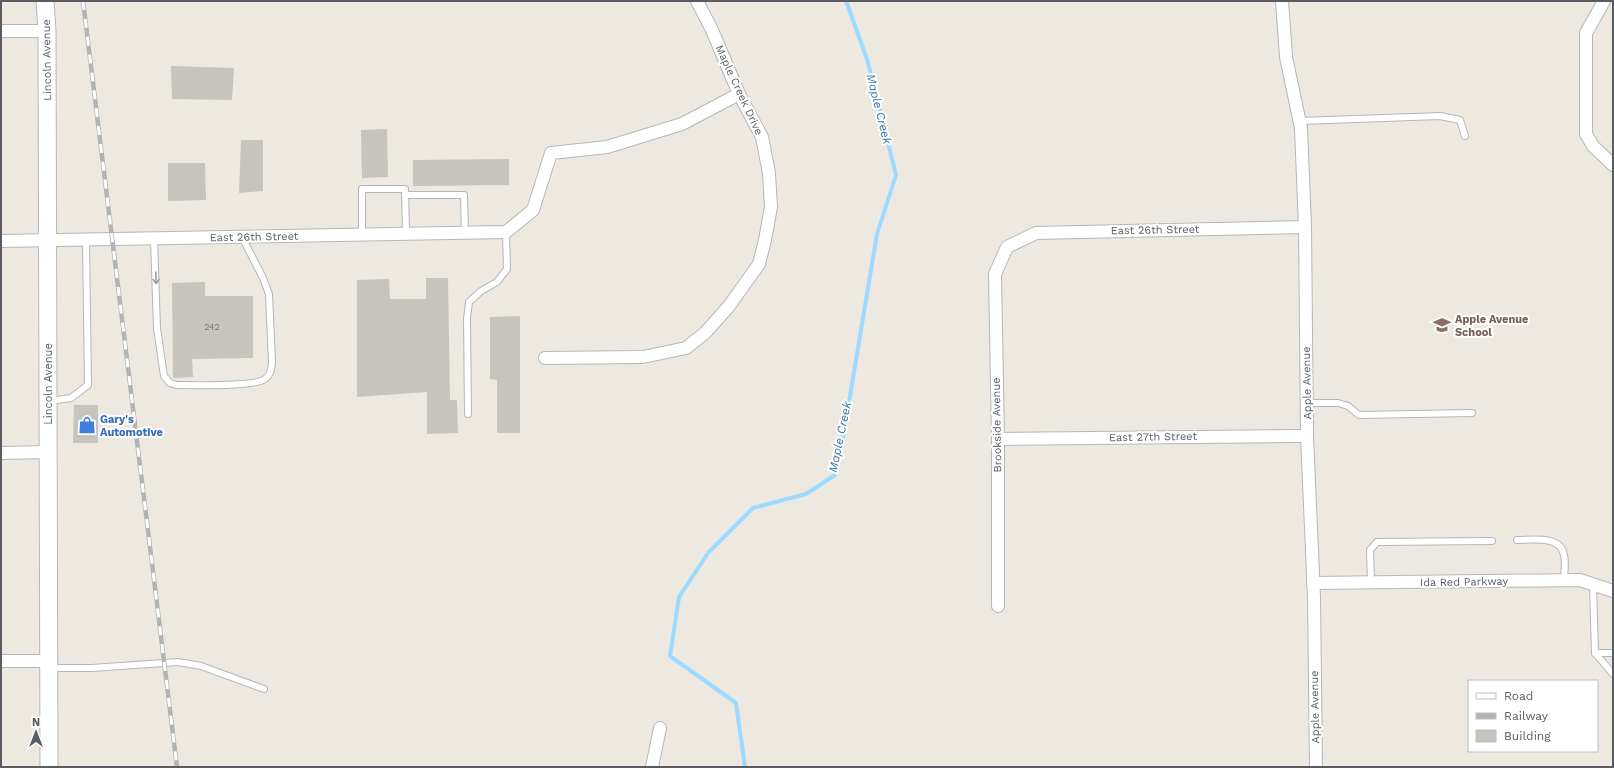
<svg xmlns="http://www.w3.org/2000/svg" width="1614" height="768" font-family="'Work Sans',sans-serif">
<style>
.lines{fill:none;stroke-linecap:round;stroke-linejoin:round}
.stream{stroke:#9ddaff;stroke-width:4}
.building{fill:#c7c3bd}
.lane-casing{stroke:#b3b7bb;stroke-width:8}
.street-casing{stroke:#b3b7bb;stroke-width:14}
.secondary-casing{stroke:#b4b8be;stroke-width:19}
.lane{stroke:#fff;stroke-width:6}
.street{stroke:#fff;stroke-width:12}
.secondary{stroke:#fff;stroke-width:17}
.rail-casing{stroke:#b2b3b3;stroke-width:4.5}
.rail{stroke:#fff;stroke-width:3;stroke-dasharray:9;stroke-linecap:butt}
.oneway{stroke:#9b9ea1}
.labels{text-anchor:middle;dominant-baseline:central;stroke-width:4;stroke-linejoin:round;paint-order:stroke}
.number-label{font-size:9px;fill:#747679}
.street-label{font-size:11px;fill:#595d62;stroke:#fff}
.education-label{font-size:11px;font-weight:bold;fill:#785e54;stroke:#fff;text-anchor:start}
.shop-label{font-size:11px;font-weight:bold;fill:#366cbe;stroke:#fff;text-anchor:start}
.water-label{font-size:12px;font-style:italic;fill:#3675ac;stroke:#fff}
</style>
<rect width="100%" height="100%" fill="#ede9e0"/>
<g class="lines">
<!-- stream -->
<path class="stream" d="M745 767 736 703 670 656 679 597 708 553 753 508 806 494 835 475 841 450 877 234 896 175 867 59 846 1"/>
</g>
<!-- building -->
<g class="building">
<path d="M171 66 234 68 232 100 172 99Z"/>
<path d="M387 129 388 177 362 178 361 130Z"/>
<path d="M241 140H263V191L239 193Z"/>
<path d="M509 159V185L413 186V160Z"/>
<path d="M168 163H205L206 200 168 201Z"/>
<path d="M426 278H448L450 400H457L458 433 427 434V392L357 397V280L389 279 390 299H426Z"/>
<path d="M205 282V296H253V358L192 359 193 377 173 378 172 283Z"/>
<path d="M520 316V433H497V380L490 379V317Z"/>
<path d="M74 405H98V443H73Z"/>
</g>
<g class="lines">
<!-- lane casing -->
<g class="lane-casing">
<g id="lane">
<path d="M1300 121 1440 116 1460 120 1465 136"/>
<path d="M405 195H464L465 233"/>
<path d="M362 235V189H405L406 234"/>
<path d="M154 239 157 328 164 376 170 383 176 385C192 385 255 387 265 379 271 375 271 369 272 363L269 294 263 278 242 237"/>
<path d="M50 401 71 398 88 385 86 240"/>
<path d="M1307 403H1338L1348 406 1359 415 1472 413"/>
<path d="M468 414 467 319 469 302 481 291 497 282 507 269 506 232"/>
<path d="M1517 540C1532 540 1561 535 1564 555 1566 563 1564 572 1564 581"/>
<path d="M1371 583 1370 550 1377 542 1492 541"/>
<path d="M1593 585 1595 653 1613 674"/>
<path d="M1595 653H1613"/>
<path d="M50 668H92L178 662 201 666 264 689"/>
</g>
</g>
<!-- street casing -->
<g class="street-casing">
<g id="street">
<path d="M1282 1 1286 57 1301 128 1305 227 1307 436 1314 597 1316 767"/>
<path d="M1604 1 1586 33V134L1593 146 1613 165"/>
<path d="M1 31H47"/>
<path d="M1 241 506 232 533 210 551 153 607 147 682 124 739 94"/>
<path d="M545 358 643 357 686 348 705 333 729 306 759 264 765 240 771 207 769 173 762 137 739 94 712 30 697 1"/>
<path d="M998 439 1307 436"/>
<path d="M1 453 48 452"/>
<path d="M1313 583 1580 580 1613 591"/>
<path d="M998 606V439L995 274 1007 247 1036 233 1305 227"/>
<path d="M1 661H48"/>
<path d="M652 767 660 728"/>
</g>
</g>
<!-- secondary casing -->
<g class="secondary-casing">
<path id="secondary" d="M45 1 47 31C49 276 47 522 49 767"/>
</g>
<!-- lane -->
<use href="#lane" class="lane"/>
<!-- street -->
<use href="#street" class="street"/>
<!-- secondary -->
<use href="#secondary" class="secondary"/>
<!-- rail casing -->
<g class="rail-casing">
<path id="rail" d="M83 1 177 767"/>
</g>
<!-- rail -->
<use href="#rail" class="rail"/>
</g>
<!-- one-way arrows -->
<defs><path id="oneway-shaft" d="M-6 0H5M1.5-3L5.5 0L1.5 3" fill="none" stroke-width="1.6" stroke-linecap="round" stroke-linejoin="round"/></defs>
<use class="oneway" href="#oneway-shaft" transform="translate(156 278) rotate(88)"/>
<!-- icons -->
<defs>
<g id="school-bare" transform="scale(1.38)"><path d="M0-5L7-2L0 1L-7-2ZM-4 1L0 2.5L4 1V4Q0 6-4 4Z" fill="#8d6e63" stroke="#fff" stroke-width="2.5" paint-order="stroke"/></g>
<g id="shop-bare" transform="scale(1.38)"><path d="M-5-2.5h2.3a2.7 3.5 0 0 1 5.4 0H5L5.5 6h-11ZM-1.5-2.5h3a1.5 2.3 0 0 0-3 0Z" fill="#3f7fe0" stroke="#fff" stroke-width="2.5" paint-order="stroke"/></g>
</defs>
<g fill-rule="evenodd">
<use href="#school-bare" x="1442" y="325"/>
<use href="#shop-bare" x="87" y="425"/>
</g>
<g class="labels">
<!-- number labels -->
<g class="number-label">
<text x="212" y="327">242</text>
</g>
<!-- street labels -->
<g class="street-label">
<text transform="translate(47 60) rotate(-91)">Lincoln Avenue</text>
<text transform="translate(739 90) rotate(65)">Maple Creek Drive</text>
<text transform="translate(1155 230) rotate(-1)">East 26th Street</text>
<text transform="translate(254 237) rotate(-1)">East 26th Street</text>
<text transform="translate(1307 383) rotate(-91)">Apple Avenue</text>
<text transform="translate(48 384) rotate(-90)">Lincoln Avenue</text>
<text transform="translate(997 425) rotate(-91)">Brookside Avenue</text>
<text transform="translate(1153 437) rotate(-1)">East 27th Street</text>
<text transform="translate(1464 582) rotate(-1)">Ida Red Parkway</text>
<text transform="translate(1315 707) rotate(-91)">Apple Avenue</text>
</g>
<!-- education labels -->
<g class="education-label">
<text x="1455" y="319">Apple Avenue<tspan x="1455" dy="13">School</tspan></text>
</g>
<!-- shop labels -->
<g class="shop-label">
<text x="100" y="419">Gary's<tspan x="100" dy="13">Automotive</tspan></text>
</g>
<!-- water labels -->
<g class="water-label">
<text transform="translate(879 109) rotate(76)">Maple Creek</text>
<text transform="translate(840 437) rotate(-78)">Maple Creek</text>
</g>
</g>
<!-- border -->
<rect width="1614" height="768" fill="none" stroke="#595d62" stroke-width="4"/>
<!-- legend -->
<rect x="1468" y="680" width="130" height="72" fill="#ffffff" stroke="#bdbec0"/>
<rect x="1476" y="693" width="20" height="6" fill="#ffffff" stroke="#bdbec0"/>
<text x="1504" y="700" font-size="12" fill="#595d62">Road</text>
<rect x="1476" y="713" width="20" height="6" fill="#b2b3b3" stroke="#bdbec0"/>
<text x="1504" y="720" font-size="12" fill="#595d62">Railway</text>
<rect x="1476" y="730" width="20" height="12" fill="#c7c3bd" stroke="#bdbec0"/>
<text x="1504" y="740" font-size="12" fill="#595d62">Building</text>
<!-- north arrow -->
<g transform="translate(36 732)" stroke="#ffffff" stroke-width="3" paint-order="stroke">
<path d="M0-3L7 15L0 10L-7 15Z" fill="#595d62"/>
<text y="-6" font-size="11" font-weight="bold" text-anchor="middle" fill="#595d62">N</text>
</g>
</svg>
